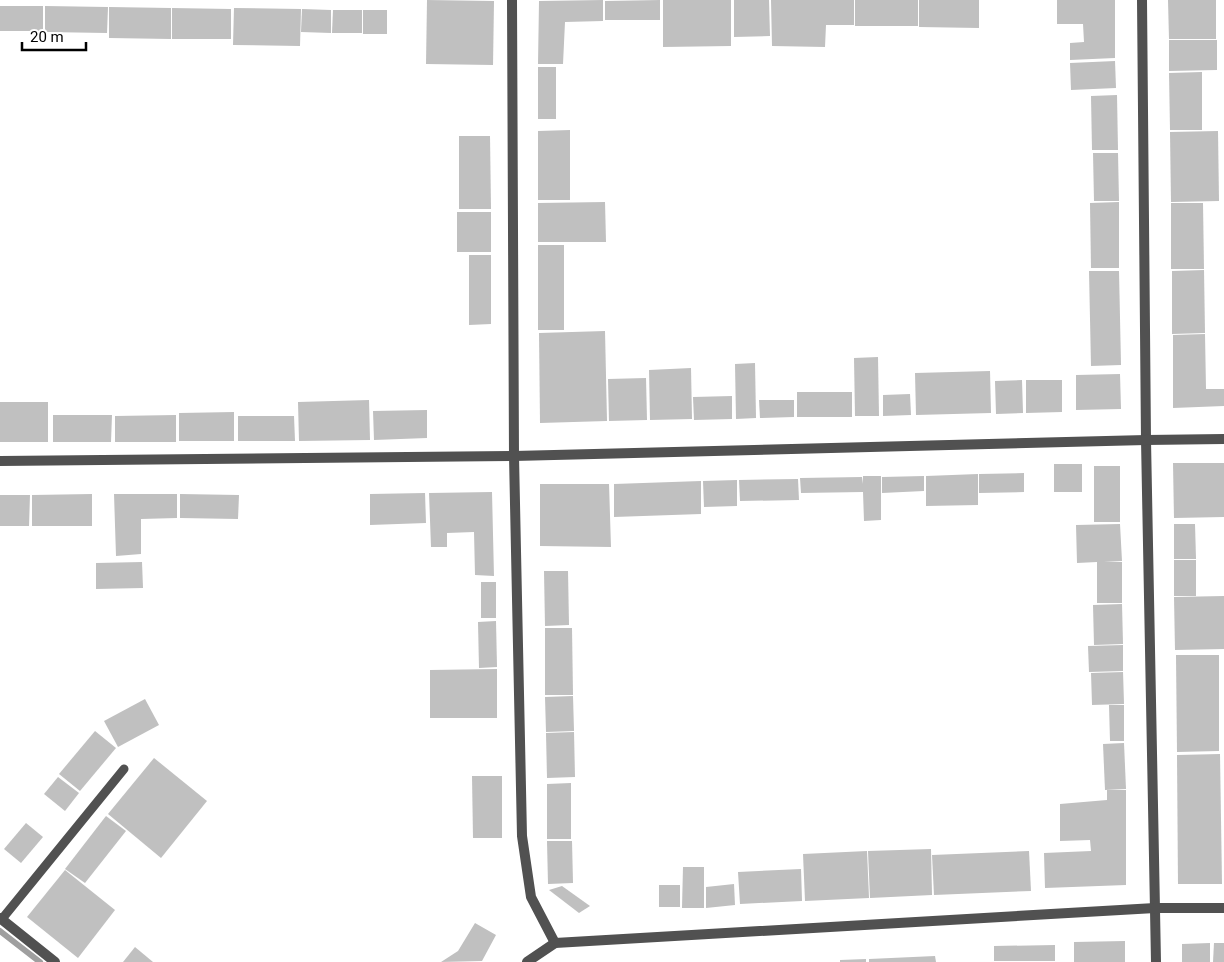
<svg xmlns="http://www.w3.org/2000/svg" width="1224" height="962" font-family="Roboto,sans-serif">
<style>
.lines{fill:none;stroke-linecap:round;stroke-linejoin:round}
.stream{stroke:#9f9f9f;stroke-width:6}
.building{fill:#c0c0c0}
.lane{stroke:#515151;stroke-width:9}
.street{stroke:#515151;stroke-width:10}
</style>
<rect width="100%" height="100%" fill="#fff"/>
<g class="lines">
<!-- stream -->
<path class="stream" d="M0 931 40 962"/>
</g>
<!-- building -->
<g class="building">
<path d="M427 0 494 1 493 65 426 64Z"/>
<path d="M603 0V21L565 22 563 64H538L539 1Z"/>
<path d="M660 0V20H605V1Z"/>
<path d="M663 0H731V46L663 47Z"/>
<path d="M734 0H769L770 36 734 37Z"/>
<path d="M771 0H854V25H826L825 47 772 46Z"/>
<rect x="855" y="0" width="63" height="26"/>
<path d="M919 0H979V28L919 27Z"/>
<path d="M1057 0H1115V58L1070 60V43L1084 42 1083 24H1057Z"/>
<path d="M1168 0H1216V39H1169Z"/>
<rect x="0" y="6" width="43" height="25"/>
<path d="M45 6 108 7 107 33 45 32Z"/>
<path d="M109 7 171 8V39L109 38Z"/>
<path d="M172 8 231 9V39H172Z"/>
<path d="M234 8 301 9 300 46 233 45Z"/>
<path d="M302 9 331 10V33L301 32Z"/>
<path d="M333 10H362V33H332Z"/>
<rect x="363" y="10" width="24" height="24"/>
<path d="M1169 40H1217V70L1169 71Z"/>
<path d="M1115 61 1116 88 1071 90 1070 63Z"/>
<rect x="538" y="67" width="18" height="52"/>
<path d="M1202 72V130H1170L1169 73Z"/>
<path d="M1117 95 1118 150H1092L1091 96Z"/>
<path d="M570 130V200H538V131Z"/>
<path d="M1218 131 1219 201 1171 202 1170 132Z"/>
<path d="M459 136H490L491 209H459Z"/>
<path d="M1093 153H1118L1119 201H1094Z"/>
<path d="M605 202 606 242H538V203Z"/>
<path d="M1119 202V268H1091L1090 203Z"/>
<path d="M1171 203H1203L1204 269H1171Z"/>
<rect x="457" y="212" width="34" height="40"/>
<rect x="538" y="245" width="26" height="85"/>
<path d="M469 255H491V324L469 325Z"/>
<path d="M1204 270 1205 333 1172 334V271Z"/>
<path d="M1089 271H1119L1121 365 1091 366Z"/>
<path d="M605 331 607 421 540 423 539 333Z"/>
<path d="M1205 334 1206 389H1224V406L1173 408V335Z"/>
<path d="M878 357 879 416H855L854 358Z"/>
<path d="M755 363 756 418 736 419 735 364Z"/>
<path d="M691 368 692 419 650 420 649 370Z"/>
<path d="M990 371 991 413 916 415 915 373Z"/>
<path d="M1120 374 1121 409 1076 410V375Z"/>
<path d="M646 378 647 420 609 421 608 379Z"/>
<path d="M1022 380 1023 413 996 414 995 381Z"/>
<path d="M1026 380H1062V412L1026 413Z"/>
<rect x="797" y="392" width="55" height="25"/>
<path d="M910 394 911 415 883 416V395Z"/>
<path d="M732 396V419L694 420 693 397Z"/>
<path d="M369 400 370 440 299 441 298 402Z"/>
<path d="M759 400H794V417L760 418Z"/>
<rect x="0" y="402" width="48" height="40"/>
<path d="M427 410V438L374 440 373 411Z"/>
<path d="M234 412V441H179V413Z"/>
<path d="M53 415H112L111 442H53Z"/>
<path d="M176 415V442H115V416Z"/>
<path d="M238 416H294L295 441H238Z"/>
<path d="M1173 463H1224V517L1174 518Z"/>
<rect x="1054" y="464" width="28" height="28"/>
<rect x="1094" y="466" width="26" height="56"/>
<path d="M1024 473V492L979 493V474Z"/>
<path d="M978 474V505L926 506V476Z"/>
<path d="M863 476H881V520L864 521 863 492 801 493 800 478 862 477 863 484Z"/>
<path d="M924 476V491L882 493V477Z"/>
<path d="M798 479 799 500 740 501 739 480Z"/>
<path d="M737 480V506L704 507 703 481Z"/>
<path d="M701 481V514L614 517V484Z"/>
<path d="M540 484H609L611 547 540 546Z"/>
<path d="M492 492 494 576 475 575 474 532 447 533V547H431L429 493Z"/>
<path d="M425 493 426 523 370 525V494Z"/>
<path d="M92 494V526H32V495Z"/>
<path d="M114 494H177V518L141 519V554L116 556Z"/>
<path d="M180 494 239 495 238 519 180 518Z"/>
<path d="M0 495H30L29 526H0Z"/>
<path d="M1120 524 1122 561 1104 562H1122V603H1097V562L1077 563 1076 525Z"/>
<path d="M1174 524H1195L1196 559H1174Z"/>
<rect x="1174" y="560" width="22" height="36"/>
<path d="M142 562 143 588 96 589V563Z"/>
<path d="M544 571H568L569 625 545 626Z"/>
<rect x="481" y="582" width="15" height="36"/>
<path d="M1224 596V649L1175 650 1174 597Z"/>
<path d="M1122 604 1123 644 1094 645 1093 605Z"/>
<path d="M496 621 497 667 479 668 478 622Z"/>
<path d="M545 628H572L573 695H545Z"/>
<path d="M1123 645V671L1089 672 1088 646Z"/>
<path d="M1176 655H1219V751L1177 752Z"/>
<path d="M497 669V718H430V670Z"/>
<path d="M1123 672 1124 704 1092 705 1091 673Z"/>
<path d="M573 696 574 731 546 732 545 697Z"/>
<path d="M145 699 159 725 118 747 104 721Z"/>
<path d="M1109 705H1124V741H1110Z"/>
<path d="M95 731 116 748 80 791 59 774Z"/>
<path d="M574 732 575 777 547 778 546 733Z"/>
<path d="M1124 743 1126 789 1105 790 1103 744Z"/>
<path d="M1220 754 1222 884H1178L1177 755Z"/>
<path d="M154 758 207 801 161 858 108 814Z"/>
<path d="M472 776H502V838H473Z"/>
<path d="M58 777 79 793 65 811 44 794Z"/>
<path d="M571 783V839H547V784Z"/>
<path d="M1107 790H1126V885L1045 888 1044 853 1091 851 1090 840 1060 841V804L1107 800Z"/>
<path d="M106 816 126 831 85 883 65 869Z"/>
<path d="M26 823 43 837 21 863 4 849Z"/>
<path d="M547 841H572L573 883 548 884Z"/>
<path d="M931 849 932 895 870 898 868 851Z"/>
<path d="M867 851 869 898 805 901 803 854Z"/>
<path d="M1029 851 1031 891 934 895 932 855Z"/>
<path d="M683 867H704V908H682Z"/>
<path d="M801 869 802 901 740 904 738 872Z"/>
<path d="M65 870 115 910 78 958 27 917Z"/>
<path d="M734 884 735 905 706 908V887Z"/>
<rect x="659" y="885" width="21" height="22"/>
<path d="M562 886 590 906 579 913 549 890Z"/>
<path d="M475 923 496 935 482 961 441 962 458 951Z"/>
<path d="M1125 941V962H1074V942Z"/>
<path d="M1210 943V962H1182V944Z"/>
<path d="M1214 943H1224V962H1213Z"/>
<path d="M1055 945V961H994V946Z"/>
<path d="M135 947 153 962H123Z"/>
<path d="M935 956 936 962H869V959Z"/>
<path d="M866 959V962H840V960Z"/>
</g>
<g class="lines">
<!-- lane -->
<path class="lane" d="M2 919 124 769"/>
<!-- street -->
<g class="street">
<path d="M512 0 514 456 522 836 531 897 555 943"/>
<path d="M1142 0 1146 440 1156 962"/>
<path d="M0 461 514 456 1146 440 1224 439"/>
<path d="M0 918 55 962"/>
<path d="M527 962 555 943 1155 908H1224"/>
</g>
</g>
<!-- scale -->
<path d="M22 42v8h64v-8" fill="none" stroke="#000000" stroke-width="2.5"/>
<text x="30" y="42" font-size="15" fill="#000000" stroke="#ffffff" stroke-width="4" paint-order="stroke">20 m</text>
</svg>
